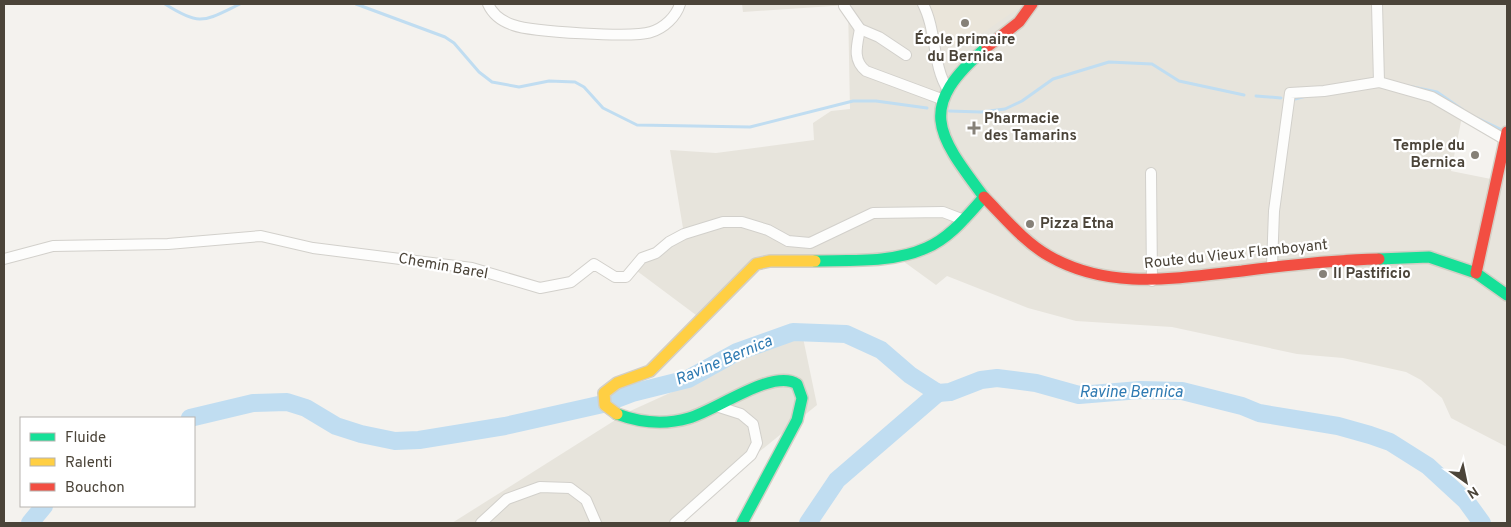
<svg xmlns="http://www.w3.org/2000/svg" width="1511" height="527" font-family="Overpass,sans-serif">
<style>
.residential{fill:#e7e4dc;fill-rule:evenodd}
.education{fill:#eae5da}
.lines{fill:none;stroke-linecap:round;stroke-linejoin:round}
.stream{stroke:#c0ddf1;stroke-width:3}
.river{stroke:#c0ddf1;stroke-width:18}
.street-casing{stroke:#d2d0cb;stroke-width:12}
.fast-casing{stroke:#d3cfc5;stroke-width:14}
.slow-casing{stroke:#d3cfc5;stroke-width:14}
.jam-casing{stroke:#d3cfc5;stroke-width:14}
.street{stroke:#fdfdfc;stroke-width:10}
.fast{stroke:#16e098;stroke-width:11}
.slow{stroke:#ffcf43;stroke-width:11}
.jam{stroke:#f24e42;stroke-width:11}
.poi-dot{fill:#868178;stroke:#fff;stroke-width:2}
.labels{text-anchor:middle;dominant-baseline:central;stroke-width:4.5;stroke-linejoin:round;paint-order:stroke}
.poi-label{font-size:15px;font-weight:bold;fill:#4b4439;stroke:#fff;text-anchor:start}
.street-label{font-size:15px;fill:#4b4439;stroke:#fff}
.water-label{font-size:16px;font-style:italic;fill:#2e7ab2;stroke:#fff}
</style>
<rect width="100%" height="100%" fill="#f4f2ee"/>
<!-- residential -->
<g class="residential">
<path d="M742 4H1507V447L1451 418 1442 398 1421 380 1406 372 1343 358 1297 354 1172 327 1076 321 1028 308 947 276 936 285 896 256 770 261 700 318 637 271 642 258 684 234 670 150 716 153 814 140 813 123 831 111 850 109 848 5 743 12ZM1462 117 1500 139 1491 179 1451 171Z"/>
<path d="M802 333 817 405 671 523H452L628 412Z"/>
</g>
<!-- education -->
<path class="education" d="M927 4H1024L970 42 939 47Z"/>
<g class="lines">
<!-- stream -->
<g class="stream">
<path d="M165 4C201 27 204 21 240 4"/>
<path d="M356 4 445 37 454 43 479 72 492 82 519 87 549 81 575 82 584 87 603 108 637 125 750 127 853 101H876L927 108"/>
<path d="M1408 86 1437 92 1463 110"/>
<path d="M1256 96 1281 98"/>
<path d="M1295 99 1306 96"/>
<path d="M949 111 981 112 1005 109 1022 101 1053 79 1109 62 1152 64 1179 81 1244 95"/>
<path d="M1477 118 1500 129"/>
</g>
<!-- river -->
<g class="river">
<path d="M190 418 253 403 287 402 306 408 336 426 361 434 395 441 419 440 505 426 603 404 632 393 688 379 737 352 793 332 846 334 881 350 910 375 938 393 950 392 981 380 997 378 1036 383 1079 395 1140 390 1182 391 1242 406 1259 413 1338 426 1370 435 1390 442 1428 466 1466 501 1482 523"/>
<path d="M30 523 44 506"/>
<path d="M808 523 837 480 938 393"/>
</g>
<!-- street casing -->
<g class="street-casing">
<g id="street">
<path d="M488 4C493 15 501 21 513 25 532 32 633 38 651 32 664 28 676 17 680 4"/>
<path d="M845 4 844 6 860 29 879 37 906 55"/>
<path d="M923 4C937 31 932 65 948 90"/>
<path d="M1377 4 1379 82"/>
<path d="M860 29C857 45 852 60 866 71L944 100"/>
<path d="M1151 173 1152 281"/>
<path d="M4 259 53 246 168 244 261 236 313 248 472 268 540 288 571 282 594 264 615 277H626L642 258 656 253 669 242 684 234 723 222H742L768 230 788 241 810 243 873 213 943 212 964 220"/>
<path d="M1272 266 1274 211 1290 93 1324 91 1379 82 1432 97 1504 139"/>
<path d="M481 523 507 499 540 487 570 488 586 500 596 523"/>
<path d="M675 523 751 455 757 443 753 424 741 414 719 407"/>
</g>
</g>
<!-- fast casing -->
<g class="fast-casing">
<g id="fast">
<path d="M1379 259 1429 257 1476 273 1507 295"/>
<path d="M815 261C850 260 893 263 926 248 950 238 967 216 984 197 936 133 916 107 987 47"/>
<path d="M617 414C641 423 665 425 689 418 717 410 773 368 797 384L802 398 797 420 742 523"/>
</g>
</g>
<!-- slow casing -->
<g class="slow-casing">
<path id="slow" d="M617 414 605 405 604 393 617 383 650 371 756 264 770 261H815"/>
</g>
<!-- jam casing -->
<g class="jam-casing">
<g id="jam">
<path d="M987 47 1019 22 1032 4"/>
<path d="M984 197C1004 217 1024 242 1049 256 1110 291 1176 278 1242 271 1288 265 1333 260 1379 259"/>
<path d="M1476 273 1507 132"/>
</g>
</g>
<!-- street -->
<use href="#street" class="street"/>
<!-- fast -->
<use href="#fast" class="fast"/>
<!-- slow -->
<use href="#slow" class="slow"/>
<!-- jam -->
<use href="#jam" class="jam"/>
</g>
<!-- markers -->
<g class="poi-dot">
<circle cx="965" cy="23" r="5"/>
<path d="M971.5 120.5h5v5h5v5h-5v5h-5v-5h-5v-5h5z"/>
<circle cx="1475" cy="155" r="5"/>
<circle cx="1030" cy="224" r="5"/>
<circle cx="1323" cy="274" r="5"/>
</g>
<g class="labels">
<!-- poi labels -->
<g class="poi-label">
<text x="965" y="40" text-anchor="middle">École primaire<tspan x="965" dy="17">du Bernica</tspan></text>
<text x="984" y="119">Pharmacie<tspan x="984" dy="17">des Tamarins</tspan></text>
<text x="1465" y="146" text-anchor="end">Temple du<tspan x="1465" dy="17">Bernica</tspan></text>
<text x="1040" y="224">Pizza Etna</text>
<text x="1333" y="274">Il Pastificio</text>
</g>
<!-- street labels -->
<g class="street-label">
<text transform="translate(1236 255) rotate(-6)">Route du Vieux Flamboyant</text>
<text transform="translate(443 267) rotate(10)">Chemin Barel</text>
</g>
<!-- water labels -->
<g class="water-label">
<text transform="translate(724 361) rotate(-23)">Ravine Bernica</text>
<text x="1131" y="393">Ravine Bernica</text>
</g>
</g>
<!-- border -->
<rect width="1511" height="527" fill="none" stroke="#4b4439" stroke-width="10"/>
<!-- legend -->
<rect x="20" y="417" width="175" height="90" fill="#ffffff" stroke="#b7b4b0"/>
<rect x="30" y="433" width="25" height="8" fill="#16e098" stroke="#b7b4b0"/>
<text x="65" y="442" font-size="15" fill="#4b4439">Fluide</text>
<rect x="30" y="458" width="25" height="8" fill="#ffcf43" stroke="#b7b4b0"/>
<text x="65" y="467" font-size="15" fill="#4b4439">Ralenti</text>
<rect x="30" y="483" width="25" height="8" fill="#f24e42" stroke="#b7b4b0"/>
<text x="65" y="492" font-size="15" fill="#4b4439">Bouchon</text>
<!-- north arrow -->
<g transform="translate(1466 482) rotate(147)" stroke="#ffffff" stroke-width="4" paint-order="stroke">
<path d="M0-4L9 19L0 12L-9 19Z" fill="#4b4439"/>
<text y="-8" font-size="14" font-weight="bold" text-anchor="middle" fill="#4b4439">N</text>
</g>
</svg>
